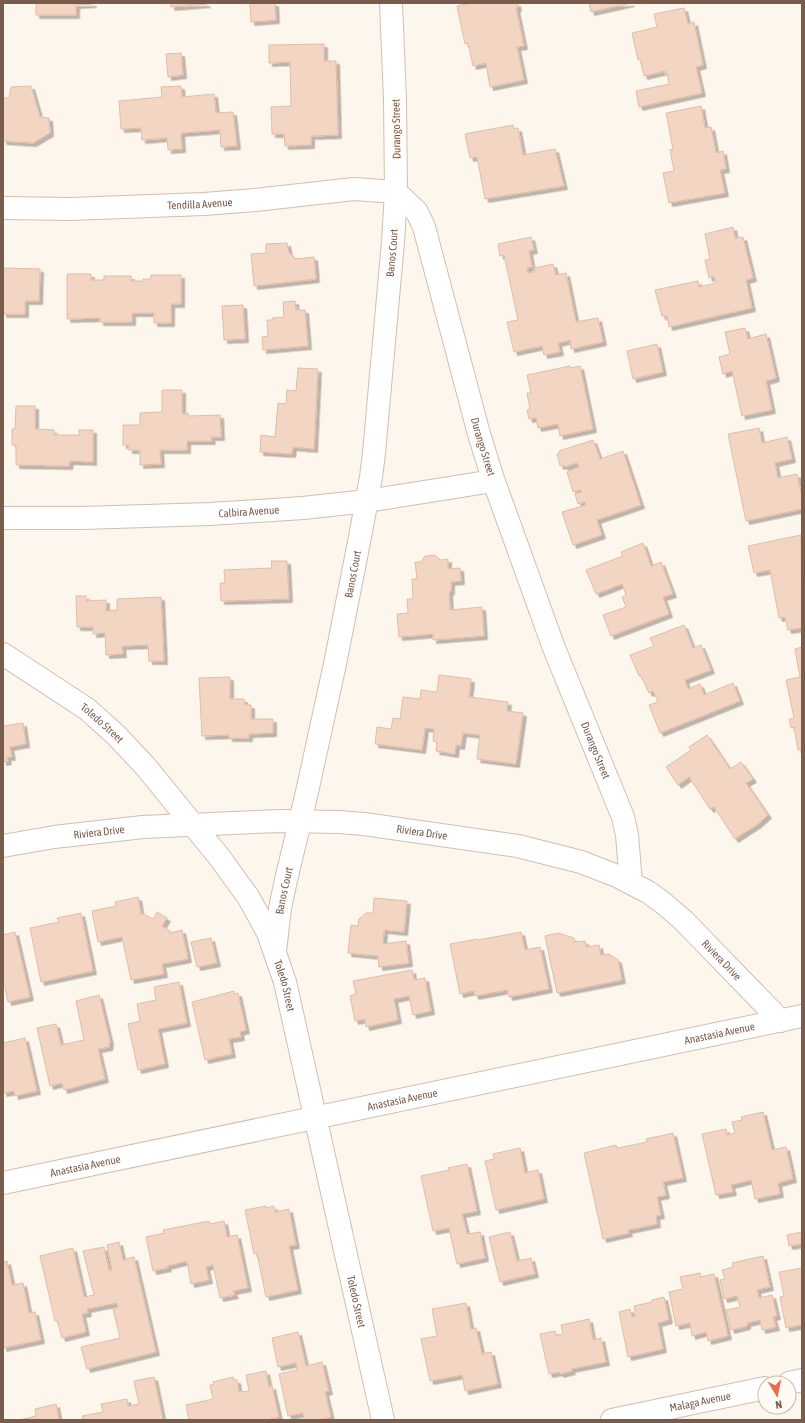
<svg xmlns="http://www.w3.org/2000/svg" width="805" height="1423" font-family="'Asap Condensed',sans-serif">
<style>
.building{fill:#f3d5c3;stroke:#e6bba3;filter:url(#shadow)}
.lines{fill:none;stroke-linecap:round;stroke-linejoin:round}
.minor-casing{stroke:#d1beb0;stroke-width:24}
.minor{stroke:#fff;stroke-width:22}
.labels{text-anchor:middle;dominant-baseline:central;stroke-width:4;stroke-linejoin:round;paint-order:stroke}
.street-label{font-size:11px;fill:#7a5c4d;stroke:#fffaf3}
</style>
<defs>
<filter id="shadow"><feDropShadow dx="3.5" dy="3.5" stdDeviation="0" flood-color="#0004"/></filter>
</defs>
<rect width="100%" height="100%" fill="#fdf6ec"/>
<!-- building -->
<g class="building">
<path d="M36 3H93V4L76 5V15H36Z"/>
<path d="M171 3H206L207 4 171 7Z"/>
<path d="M250 3H275L276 20 251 22Z"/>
<path d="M471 3H517L518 8H516L524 46 517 47 524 80 490 87 486 63 473 66 468 43 465 44 457 6Z"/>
<path d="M589 3H631L591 12Z"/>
<path d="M684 8 688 24 694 22 703 65 696 67 702 93 639 107 636 91 669 84 667 73 665 74V71L644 76 640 59 638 60 632 33 657 27 654 14Z"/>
<path d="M324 44V61H336L338 135 311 136V145L285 146 284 134H272L271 107 291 106 290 62 269 63V45Z"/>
<path d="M181 53 183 75 168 77 166 54Z"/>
<path d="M31 86 40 117 49 118 50 133 33 143 3 141V98H9L11 87Z"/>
<path d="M181 86 182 97 214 94 216 113 233 112 237 146 221 147 220 130 181 133 182 149 168 150 167 138 142 140 141 128 121 129 119 101 162 97 161 87Z"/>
<path d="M701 106 705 128 711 127 716 153 723 151 726 169 720 170 725 193 669 203 663 173 674 171 670 150 673 149 666 113Z"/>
<path d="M513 125 514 129 518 128 523 155 555 149 564 186 485 199 477 157 470 158 465 134Z"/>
<path d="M733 227 735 238 743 237 753 278 746 280 752 308 669 327 667 316H662L655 290 698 281 699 287 716 283 714 276 709 278 705 260 710 259 705 234Z"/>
<path d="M531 237 534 250 529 251 532 267 527 268 528 273 535 272 534 268 553 264 556 275 566 273 576 322 598 318 603 342 571 349 570 340 558 343 560 352 544 355 542 346 514 352 507 322 518 320 504 255 500 256 498 244Z"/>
<path d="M287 243 289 253H290L295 259 314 257 316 279 254 286 251 254 266 253V244Z"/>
<path d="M3 268 40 269 39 301H25V314H3Z"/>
<path d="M67 274H91V280H104V276H131V281H143V279H151V275H181V304H171V323H154V313H132V322H100V318L67 319Z"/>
<path d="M295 301 296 310H305L308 346 263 350 262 337 268 336 267 320H273L272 318 284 317 283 302Z"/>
<path d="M243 305 245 339 224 340 222 306Z"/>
<path d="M745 328 748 339 766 334 776 378 766 381 772 410 742 416 732 371 723 374 719 357 730 354 725 332Z"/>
<path d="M657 344 663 372 633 379 627 351Z"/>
<path d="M570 366V368L580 366 593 429 560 436 558 424 538 428 536 418 529 419 527 410 530 409 527 393H531L527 375Z"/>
<path d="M298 368 318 369 314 449 293 447 292 454 260 452 261 435 275 437 278 403 286 404 287 390 296 391Z"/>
<path d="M162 390H182V414L188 413V416L220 415 221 437H211L212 441H187V450H160L161 464 140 465V450H129V445H123V425H140V413L162 412Z"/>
<path d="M16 406H35V429L54 430V435H79V430H93V462L70 461 69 466 16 465V445H12V429H15Z"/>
<path d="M759 428 762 443 787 437 792 459 775 463 778 478 797 474 802 497V509L746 521 728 434Z"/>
<path d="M593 440 600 459 623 451 641 505 597 520 602 535 573 545 562 512 586 505 585 502 578 504 575 494 582 492 581 490 573 492 567 472 579 467 577 463 565 467 563 465 560 466 557 454 560 453 559 451Z"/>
<path d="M801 535 802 628 788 630 785 617 779 618 770 570 754 573 748 546Z"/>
<path d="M643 543 651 566 661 562 673 594 663 597 669 614 611 636 603 615 626 607 622 597 626 595 622 584 596 594 586 570 623 556 621 552Z"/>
<path d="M435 555 440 560 448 559V569L460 568 461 581 451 582V591L449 592 450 610 482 607 484 636 433 640V634L399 637 397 614 408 613 407 599H413L412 579H417L415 562H421L425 556Z"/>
<path d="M271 561H287L289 599 221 601 220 583H225L224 570 272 568Z"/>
<path d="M76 596H86V601L106 600V611L117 610V599L161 597 164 661H149L148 645 122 646 123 654 106 655 105 633 93 634V627H77Z"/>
<path d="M684 625 693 648 701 645 711 670 685 680 688 689 700 684 704 695 733 683 740 701 660 733 649 705 658 702 653 691 649 693 641 676H639L630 655 654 646 650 638Z"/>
<path d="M802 647V750H798L794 727 791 728 789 719 794 718 786 680 800 677 795 649Z"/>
<path d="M439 675 471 679 469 697 508 702 507 711 523 713 516 764 477 759 480 735 463 733 461 746 456 745 455 754 436 751 437 742 433 741 434 729 425 728 422 750 375 744 377 727 391 729 393 718 400 719 403 697 420 699 421 690 437 692Z"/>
<path d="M230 677V699H244L245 705H251V719H273V733L249 734V738H229V735L202 736 199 678Z"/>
<path d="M23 723 26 744 10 747 12 757H7L8 761 3 762V726Z"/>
<path d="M707 735 730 769 741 762 753 779 746 783 768 815 758 824 735 839 714 807 710 809 689 777 678 785 666 767 691 750 689 747Z"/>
<path d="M138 897 141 914H144L153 919 157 912 167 918 162 926 170 931V933L182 930 188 959 162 964 164 974 131 980 122 937 98 942 92 911 116 906 115 902Z"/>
<path d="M374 898 407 901 404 932 384 930 383 944 406 941 409 963 379 967 378 956 348 953 351 925 358 926 359 919 366 913H373Z"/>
<path d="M81 913 93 971 41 982 30 928 59 922 57 918Z"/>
<path d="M15 932 30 997 8 1002 5 987H3V935Z"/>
<path d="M521 932 525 950 540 947 549 989 509 997 507 990 475 996 474 991 460 994 450 944 477 939 478 940Z"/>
<path d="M558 933 574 938V942L585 941 586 947 599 945 601 955 609 954 618 960 622 980 557 993 545 936Z"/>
<path d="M211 938 217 963 197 967 191 942Z"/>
<path d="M412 970 414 980 425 978 431 1011 413 1015 409 996 394 999 398 1020 366 1027 365 1019 355 1021 350 996 356 994 353 981Z"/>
<path d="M179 982 187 1023 158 1029 165 1064 138 1070 128 1024 140 1021 137 1004 156 1000 154 987Z"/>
<path d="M234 991V994L238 993 246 1030 240 1032 241 1037 229 1039 232 1054 205 1060 192 1002Z"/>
<path d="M99 995 110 1041 109 1047 98 1049 105 1079 64 1090 62 1083 50 1086 37 1028 56 1024 61 1045 84 1040 76 1001Z"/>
<path d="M25 1038 37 1091 15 1096 14 1091 3 1093V1043Z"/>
<path d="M763 1112 772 1150 786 1147 793 1179 778 1183 780 1194 755 1199 751 1180 731 1185 733 1192 716 1195 702 1134 726 1129 727 1135 735 1133 732 1122 742 1120 741 1117Z"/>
<path d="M673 1133 683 1178 663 1182 666 1195 657 1197 661 1215 656 1216 657 1224 628 1230 629 1233 603 1239 584 1153 616 1145 617 1148 623 1147 647 1142 646 1139Z"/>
<path d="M520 1148 525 1173 538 1170 544 1199 496 1210 485 1161 494 1159 493 1154Z"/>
<path d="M467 1164 477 1211 462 1214 467 1234 480 1232 485 1258 457 1264 449 1228 433 1231 421 1176 449 1170 448 1168Z"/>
<path d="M266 1206V1208L274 1206 275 1212 289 1209 296 1245 289 1246 298 1290 266 1297 257 1253 254 1254 245 1210Z"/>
<path d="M209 1221 210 1224 224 1221 227 1237 237 1235 248 1288 233 1291 235 1295 220 1298 213 1265 206 1267 209 1280 191 1284 187 1261 167 1266 168 1268 153 1271 146 1237 164 1233 163 1230Z"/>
<path d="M510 1232 517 1261 531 1258 535 1274 500 1282 489 1237Z"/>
<path d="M802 1232V1244L789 1246 787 1235Z"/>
<path d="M119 1242 123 1260 134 1257 156 1352 87 1369 81 1347 120 1338 113 1309 118 1307 117 1303 87 1309 88 1313 82 1314 86 1332 62 1338 57 1320 55 1321 40 1256 73 1248 84 1297 94 1295 83 1251 104 1247 109 1270H112L107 1245Z"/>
<path d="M763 1256 770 1287 757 1290 759 1298 772 1295 777 1316 773 1317 776 1327 762 1330 760 1320 747 1323V1326L731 1330 726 1310 740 1307 737 1296 724 1299 720 1280 725 1279 722 1270 733 1267 732 1263Z"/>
<path d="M7 1261 12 1285 23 1283 29 1313 35 1312 41 1340 3 1348V1262Z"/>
<path d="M802 1268V1325L786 1328 780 1297 784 1296 779 1272Z"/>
<path d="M700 1273 701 1277 714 1274 728 1336 708 1341 706 1332 692 1336 690 1323 676 1326 669 1292 683 1289 680 1277Z"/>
<path d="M664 1297 669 1320 658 1323 663 1349 628 1357 619 1312 630 1309 632 1317 636 1316 634 1306 652 1302V1300Z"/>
<path d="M466 1303 471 1329 476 1328 482 1354 491 1352 498 1384 465 1391 462 1375 430 1381 421 1339 437 1336 432 1309Z"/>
<path d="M589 1319 593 1340 601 1338 606 1362 571 1369 572 1371 560 1374V1372L549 1374 540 1334 555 1331 556 1336 563 1334 561 1325Z"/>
<path d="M298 1332 306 1366 322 1362 329 1391 325 1392 331 1417 317 1420H304L303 1413 288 1416 279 1374 297 1370 296 1363 278 1367 272 1338Z"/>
<path d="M266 1371 269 1387 272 1386 279 1417 266 1420H189L186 1405 213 1399 210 1385 214 1384 213 1382 233 1377 234 1380H237L239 1392 249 1391 246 1375Z"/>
<path d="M154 1377 163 1420H83L82 1416 103 1412 101 1404 127 1399 128 1406 139 1404 134 1381Z"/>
<path d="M56 1404 59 1420H19L36 1416 35 1409Z"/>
</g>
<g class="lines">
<!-- minor casing -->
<g class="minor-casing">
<g id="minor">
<path id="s1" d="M396 192 417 212 424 227 479 434 493 479 554 648 623 817 627 835 631 883"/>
<path id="s2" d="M3 208 71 209 204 204 255 200 354 189 396 192"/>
<path id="s3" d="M3 518H82L210 514 303 508 367 501 493 481"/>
<path id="s4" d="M3 654 87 709 116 735 146 767 220 858 249 898 268 933 285 982 383 1420"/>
<path id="s5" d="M3 846 54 837 143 827 279 821 339 822 364 824 518 846 581 862 617 876 648 892 662 902 683 920 781 1021"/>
<path id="s6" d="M275 951 280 908 286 880 307 792 335 664 360 537 371 477 374 453 393 242 396 192 395 100 391 3"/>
<path id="s7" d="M3 1183 802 1016"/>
<path d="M789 1383 802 1380"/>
<path id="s8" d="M612 1420 765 1388"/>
</g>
</g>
<!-- minor -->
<use href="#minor" class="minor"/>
</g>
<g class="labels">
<!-- street labels -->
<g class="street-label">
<text transform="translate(396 129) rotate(-91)">Durango Street</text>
<text stroke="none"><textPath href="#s2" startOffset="197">Tendilla Avenue</textPath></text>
<text stroke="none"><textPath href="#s6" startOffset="709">Banos Court</textPath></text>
<text stroke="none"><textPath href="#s1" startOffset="273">Durango Street</textPath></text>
<text stroke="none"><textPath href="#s3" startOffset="246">Calbira Avenue</textPath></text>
<text stroke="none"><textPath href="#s6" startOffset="385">Banos Court</textPath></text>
<text stroke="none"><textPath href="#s4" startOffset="121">Toledo Street</textPath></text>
<text stroke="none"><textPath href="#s1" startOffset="597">Durango Street</textPath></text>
<text stroke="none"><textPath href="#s5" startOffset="97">Riviera Drive</textPath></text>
<text stroke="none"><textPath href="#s5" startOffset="421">Riviera Drive</textPath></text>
<text stroke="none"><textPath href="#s6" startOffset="61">Banos Court</textPath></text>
<text stroke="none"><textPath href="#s5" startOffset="757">Riviera Drive</textPath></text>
<text stroke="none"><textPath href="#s4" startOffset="445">Toledo Street</textPath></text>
<text stroke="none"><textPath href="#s7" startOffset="732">Anastasia Avenue</textPath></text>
<text stroke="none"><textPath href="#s7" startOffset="408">Anastasia Avenue</textPath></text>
<text stroke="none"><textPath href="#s7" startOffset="84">Anastasia Avenue</textPath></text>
<text stroke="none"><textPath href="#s4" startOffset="769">Toledo Street</textPath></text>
<text stroke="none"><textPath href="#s8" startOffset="90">Malaga Avenue</textPath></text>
</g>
</g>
<!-- border -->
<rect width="805" height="1423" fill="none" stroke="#7a5c4d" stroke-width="8"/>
<!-- north arrow -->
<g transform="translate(777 1395) rotate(170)"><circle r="19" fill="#fffaf3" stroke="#cabbb1"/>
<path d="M0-3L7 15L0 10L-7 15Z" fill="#e76f51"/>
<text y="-6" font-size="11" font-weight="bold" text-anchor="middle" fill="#7a5c4d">N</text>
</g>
</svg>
